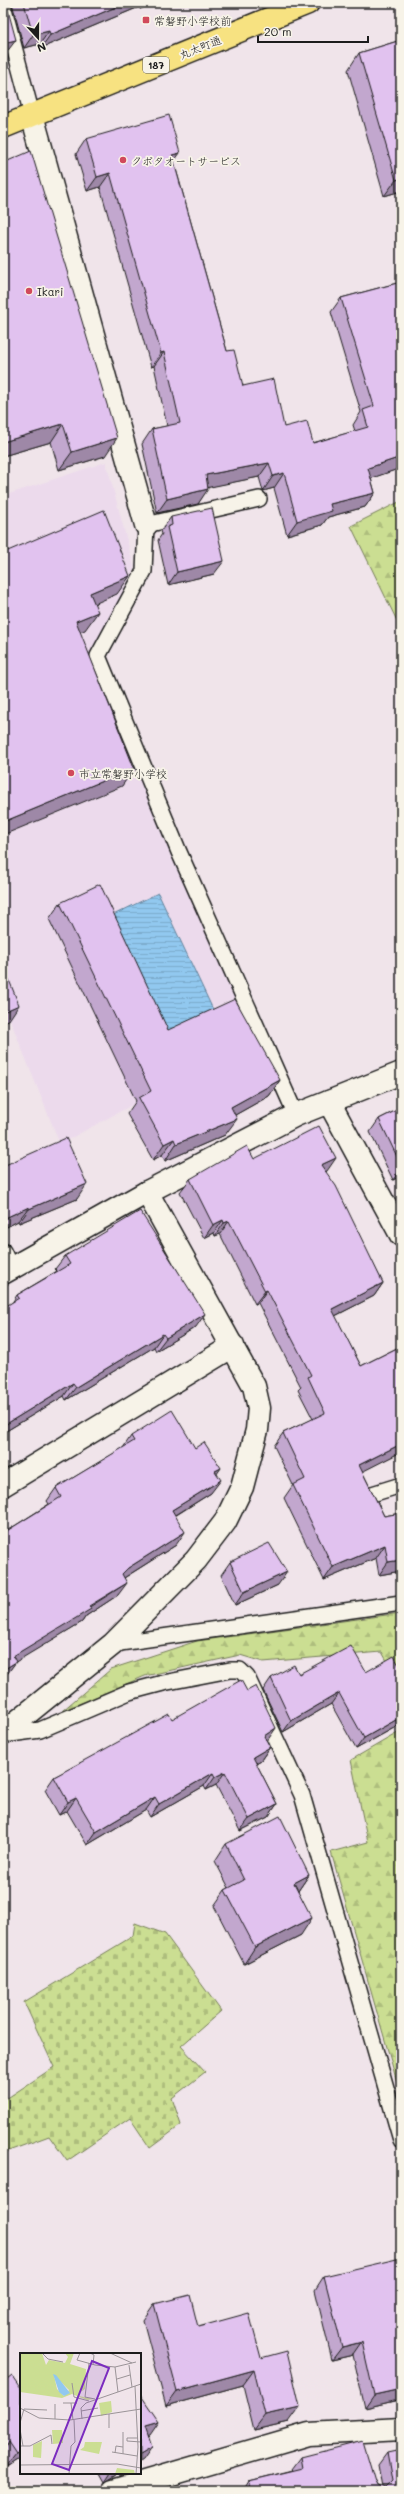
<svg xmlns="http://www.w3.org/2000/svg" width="404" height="2494" font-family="Mali,'Klee One',sans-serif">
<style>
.built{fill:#ecdaec}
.forest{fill:url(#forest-firs);stroke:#747d57}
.cemetery{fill:url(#cemetery-stones);stroke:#747d57}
.water{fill:url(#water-rules);stroke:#62839b}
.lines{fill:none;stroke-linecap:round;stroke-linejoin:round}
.service-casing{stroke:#1c1c1c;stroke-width:18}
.minor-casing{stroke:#1c1c1c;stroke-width:25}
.primary-casing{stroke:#1c1c1c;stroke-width:25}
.service{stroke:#f7f3e8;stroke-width:15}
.minor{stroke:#f7f3e8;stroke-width:22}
.primary{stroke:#f7e281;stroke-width:22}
.wall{fill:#c2a7ce;stroke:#1c1c1c}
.shaded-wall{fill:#9e88a7;stroke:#1c1c1c}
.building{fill:#e1c2ef;stroke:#1c1c1c}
.poi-dot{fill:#d1495b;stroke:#f7f3e8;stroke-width:1.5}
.labels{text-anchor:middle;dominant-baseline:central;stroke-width:3.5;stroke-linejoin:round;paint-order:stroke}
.shield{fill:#f7f3e8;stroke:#5e5c59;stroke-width:1}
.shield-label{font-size:10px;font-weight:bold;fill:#1c1c1c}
.poi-label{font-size:11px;fill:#1c1c1c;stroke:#f7f3e8;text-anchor:start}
.street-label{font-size:11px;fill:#1c1c1c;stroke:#f7f3e8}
.inset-road{fill:none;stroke:#9b9498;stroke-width:1}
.view{fill:#7b2cbf;fill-opacity:0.15;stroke:#7b2cbf;stroke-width:2}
.inset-edge{fill:none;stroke:#1c1c1c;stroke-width:2}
</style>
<defs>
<pattern id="forest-firs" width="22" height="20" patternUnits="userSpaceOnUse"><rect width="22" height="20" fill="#cbde92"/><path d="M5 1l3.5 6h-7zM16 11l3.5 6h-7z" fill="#aebe7d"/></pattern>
<pattern id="cemetery-stones" width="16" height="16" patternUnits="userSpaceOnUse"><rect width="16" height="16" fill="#cbde92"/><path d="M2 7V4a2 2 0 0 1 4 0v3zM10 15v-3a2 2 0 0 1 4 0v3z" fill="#aebe7d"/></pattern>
<pattern id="water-rules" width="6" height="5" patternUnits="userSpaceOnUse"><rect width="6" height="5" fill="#91c8ef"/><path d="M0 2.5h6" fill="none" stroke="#7cabcc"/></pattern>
</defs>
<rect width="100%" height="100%" fill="#f0e4ea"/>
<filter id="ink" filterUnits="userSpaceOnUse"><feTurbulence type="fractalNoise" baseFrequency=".025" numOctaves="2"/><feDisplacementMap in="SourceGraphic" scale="8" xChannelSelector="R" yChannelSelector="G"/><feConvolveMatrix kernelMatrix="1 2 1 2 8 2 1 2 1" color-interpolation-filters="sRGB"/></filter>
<g filter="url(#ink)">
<!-- built -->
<path class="built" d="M106 462 134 567 121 601 91 659 254 1039 60 1144 3 1002V496Z"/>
<!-- forest -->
<g class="forest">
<path d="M401 501V629L351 526Z"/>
<path d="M401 1613V1686L382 1652 263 1662 240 1655 145 1676 62 1711 111 1669 197 1641Z"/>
<path d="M401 1731V2096L331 1852 368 1842 351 1760Z"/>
</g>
<!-- cemetery -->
<path class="cemetery" d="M135 1923 165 1934 221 2011 181 2046 205 2072 172 2098 181 2125 150 2148 130 2118 67 2161 49 2136 3 2153V2101L54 2067 24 2002 133 1936Z"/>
<!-- water -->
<path class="water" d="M158 893 217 1018 157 1047 93 925Z"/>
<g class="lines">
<!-- service casing -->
<g class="service-casing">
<g id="service">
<path d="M3 5 32 115"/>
<path d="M259 499 146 525 144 571 98 656 179 852 296 1115"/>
<path d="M3 1251 11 1268"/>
<path d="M372 1494 401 1485"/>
<path d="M113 1644 401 1603"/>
<path d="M3 1735 40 1730 129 1692 163 1683 230 1670H240L247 1677 302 1795 401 2140"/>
</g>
</g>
<!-- minor casing -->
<g class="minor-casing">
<g id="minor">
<path d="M32 115 146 525"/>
<path d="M329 1102 401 1235"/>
<path d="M3 1273 147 1192 296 1115 401 1073"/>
<path d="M3 1485 233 1346"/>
<path d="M3 1733 113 1644 196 1560 225 1522 242 1487 257 1430 259 1408 254 1386 147 1192"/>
<path d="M113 2491 309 2434 401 2429"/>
</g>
</g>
<!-- primary casing -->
<g class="primary-casing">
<path id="primary" d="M3 127 308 3"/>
</g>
<!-- service -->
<use href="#service" class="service"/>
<!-- minor -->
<use href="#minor" class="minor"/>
<!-- primary -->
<use href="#primary" class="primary"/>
</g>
<!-- wall -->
<g class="wall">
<path d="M12 3H154L140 9 139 7 41 48 40 44 24 48Z"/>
<path d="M401 40V191L384 196 348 70 359 53Z"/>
<path d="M86 139 174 162 227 351 243 386 284 427 313 443 355 431 353 425 361 412 331 312 341 298 401 282V468L371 478 375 493 365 507 328 517 322 525 287 535 274 488 263 491 259 477 208 487 198 504 157 513 142 444 152 429 167 426 154 366 151 367 100 187 87 191 76 154Z"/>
<path d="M3 163 105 456 59 470 51 442 3 456Z"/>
<path d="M171 517 214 574 168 585 158 540 162 534 161 531Z"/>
<path d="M60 903 168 1030 280 1080 269 1096 235 1115 225 1135 165 1161 162 1155 153 1160 127 1114 136 1101 49 919Z"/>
<path d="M401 1108V1176L393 1180 370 1132 379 1119Z"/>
<path d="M254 1159 327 1171 325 1172 383 1283 374 1296 335 1316 361 1366 401 1346V1452L362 1471 384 1516 401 1513V1571L379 1575 376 1558 324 1580 284 1498 293 1485 274 1446 283 1433 313 1419 298 1390 301 1387 258 1303 255 1304 220 1234 215 1236 214 1233 204 1238 180 1192 190 1179Z"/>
<path d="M3 1166 77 1199 19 1223 18 1221 3 1229Z"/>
<path d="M65 1256 196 1327 156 1351 154 1347 66 1400 64 1396 3 1433V1308L12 1303 17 1295 57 1271 55 1269Z"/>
<path d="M131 1436 195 1448 216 1474 211 1493 175 1516 176 1545 124 1578 118 1595 86 1616 82 1622 16 1661 7 1674 5 1532 49 1504 47 1501 56 1488 123 1448Z"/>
<path d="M230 1562 278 1585 235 1605 221 1575Z"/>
<path d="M401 1669V1724L356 1749 331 1704 283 1732 263 1690 271 1678 299 1674 366 1672Z"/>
<path d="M172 1719 267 1741 270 1747 261 1760 256 1763 277 1804 268 1817 240 1831 216 1785 206 1790 204 1786 150 1817 146 1810 87 1845 67 1811 59 1815 45 1790 54 1777Z"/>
<path d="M226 1844 309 1875 298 1891 301 1935 244 1964 214 1906 225 1890 229 1888 215 1861Z"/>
<path d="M324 2276 401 2389V2396L398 2400 365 2408 353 2355 332 2360 315 2290Z"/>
<path d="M154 2304 198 2327 261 2358 289 2422 254 2430 243 2385 166 2406 143 2320Z"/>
<path d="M3 2383 21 2389V2457L6 2467 3 2462Z"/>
<path d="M387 2453 401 2491H243L249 2481 293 2470 292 2469 301 2457 375 2481 377 2485 382 2487 378 2465Z"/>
<path d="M100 2473H120L105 2482Z"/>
</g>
<!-- shaded-wall -->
<g class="shaded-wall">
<path d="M125 3H141L139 7 41 48 50 35Z"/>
<path d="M144 3H154L140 9Z"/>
<path d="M49 31 40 44 24 48 33 35Z"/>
<path d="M16 40 6 53 3 54V43Z"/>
<path d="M180 153 170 167 172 155Z"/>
<path d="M110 173 100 187 87 191 97 177Z"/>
<path d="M401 178V191L384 196 396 180Z"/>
<path d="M164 352 154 366 151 367 161 353Z"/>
<path d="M63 424 51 442 3 456V442Z"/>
<path d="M117 438 105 456 59 470 72 452Z"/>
<path d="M401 457V468L358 483 368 468Z"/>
<path d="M269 463 259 477 196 490 206 475Z"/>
<path d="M284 473 274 488 263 491 273 476Z"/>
<path d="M208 489 198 504 157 513 167 499Z"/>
<path d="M375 493 365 507 328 517 322 525 287 535 297 521 330 504Z"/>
<path d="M224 561 214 574 168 585 177 572Z"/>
<path d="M130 576 117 594 78 611 90 593Z"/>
<path d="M98 612 85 630 64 639 76 621Z"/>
<path d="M134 768 122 786 3 835V822Z"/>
<path d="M19 1005 9 1020 3 1022V1012Z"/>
<path d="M280 1080 269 1096 219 1124 231 1107Z"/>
<path d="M237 1119 225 1135 165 1161 176 1144Z"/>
<path d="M174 1139 162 1155 153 1160 164 1144Z"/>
<path d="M336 1158 327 1171 312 1178 321 1165Z"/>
<path d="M401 1169V1176L393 1180Z"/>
<path d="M87 1184 77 1199 19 1223 29 1209Z"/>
<path d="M29 1207 18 1221 3 1229V1219Z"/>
<path d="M223 1220 214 1233 204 1238 213 1225Z"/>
<path d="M229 1221 220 1234 215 1236 224 1223Z"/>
<path d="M383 1283 374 1296 323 1322 332 1309Z"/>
<path d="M267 1290 258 1303 255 1304 265 1291Z"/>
<path d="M205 1314 196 1327 156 1351 166 1338Z"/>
<path d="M163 1334 154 1347 66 1400 76 1387Z"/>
<path d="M73 1383 64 1396 3 1433V1426Z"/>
<path d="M401 1444V1452L350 1478 359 1465Z"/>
<path d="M221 1468 212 1481 215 1471Z"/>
<path d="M221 1480 211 1493 163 1523 172 1510Z"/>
<path d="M185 1532 176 1545 119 1581 122 1574 128 1568Z"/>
<path d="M385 1545 376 1558 324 1580 333 1567Z"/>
<path d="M401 1560V1571L379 1575 388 1562Z"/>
<path d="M287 1572 278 1585 235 1605 244 1592Z"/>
<path d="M127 1583 118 1595 86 1616 82 1622 4 1669 13 1656Z"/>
<path d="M16 1662 7 1674 3 1677V1670Z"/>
<path d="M339 1693 331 1704 283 1732 291 1721Z"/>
<path d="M401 1717V1724L356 1749 364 1738Z"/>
<path d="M276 1728 267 1741 264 1736Z"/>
<path d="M270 1747 261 1760 244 1770 253 1757Z"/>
<path d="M225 1772 216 1785 206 1790 215 1777Z"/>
<path d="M213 1773 204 1786 150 1817 159 1804Z"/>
<path d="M155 1797 146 1810 87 1845 96 1832Z"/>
<path d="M76 1798 67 1811 59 1815 68 1802Z"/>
<path d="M277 1804 268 1817 240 1831 249 1819Z"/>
<path d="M309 1875 298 1891 294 1883Z"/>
<path d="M312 1918 301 1935 244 1964 255 1947Z"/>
<path d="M362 2342 353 2355 332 2360 342 2347Z"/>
<path d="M254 2370 243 2385 166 2406 177 2391Z"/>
<path d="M401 2389V2396L398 2400 365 2408 374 2395Z"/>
<path d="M300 2407 289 2422 254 2430 265 2415Z"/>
<path d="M159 2422 150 2435 140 2438 145 2426Z"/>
<path d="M8 2442 3 2449V2446Z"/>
<path d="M152 2447 143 2460 140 2462V2454Z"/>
<path d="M21 2450V2457L6 2467 16 2454Z"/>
<path d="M111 2473H120L105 2482Z"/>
</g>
<!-- building -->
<g class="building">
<path d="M3 3H6L16 40 3 43Z"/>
<path d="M24 3H125L50 35 49 31 33 35Z"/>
<path d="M401 40V178L396 180 359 53Z"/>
<path d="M169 115 180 153 172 155 227 351 234 350 243 386 274 379 284 427 307 421 313 443 368 427 363 410 374 406 341 298 401 282V457L368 468 375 493 330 504 332 511 297 521 284 473 273 476 269 463 206 475 208 489 167 499 152 429 180 423 164 352 161 353 110 173 97 177 86 139Z"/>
<path d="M31 151 117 438 72 452 63 424 3 442V163Z"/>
<path d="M212 508 224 561 177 572 167 527 172 525 171 517Z"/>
<path d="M104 510 130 576 90 593 98 612 76 621 134 768 3 822V553Z"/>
<path d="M100 884 168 1030 235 999 280 1080 231 1107 237 1119 176 1144 174 1139 164 1144 139 1098 151 1091 60 903Z"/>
<path d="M3 965 19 1005 3 1012Z"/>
<path d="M401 1108V1165L379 1119Z"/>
<path d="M319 1126 336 1158 321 1165 336 1186 383 1283 332 1309 361 1366 401 1346V1444L359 1465 384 1516 401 1513V1560L388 1562 385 1545 333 1567 293 1485 305 1479 283 1433 325 1413 308 1377 311 1375 267 1290 265 1291 229 1221 224 1223 223 1220 213 1225 190 1179 247 1146 254 1159Z"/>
<path d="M66 1138 87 1184 29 1209V1207L3 1219V1166Z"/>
<path d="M140 1211 205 1314 166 1338 163 1334 76 1387 73 1383 3 1426V1308L19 1298 17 1295 70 1264 65 1256Z"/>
<path d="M172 1410 195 1448 204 1442 221 1468 215 1471 221 1480 172 1510 185 1532 128 1568 122 1574 127 1583 89 1606 91 1609 13 1656 16 1662 3 1670V1531L4 1530 5 1532 61 1497 56 1488 134 1441 131 1436Z"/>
<path d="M269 1543 287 1572 244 1592 230 1562Z"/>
<path d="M351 1646 366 1672 394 1656 401 1669V1717L364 1738 339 1693 291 1721 271 1678 294 1665 299 1674Z"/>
<path d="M241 1680 247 1691 256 1686 276 1728 264 1736 270 1747 253 1757 277 1804 249 1819 225 1772 215 1777 213 1773 159 1804 155 1797 96 1832 76 1798 68 1802 54 1777 169 1714 172 1719Z"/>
<path d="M280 1816 309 1875 294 1883 312 1918 255 1947 225 1890 244 1880 226 1844Z"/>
<path d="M401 2258V2389L374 2395 362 2342 342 2347 324 2276Z"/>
<path d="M190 2295 198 2327 249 2313 261 2358 287 2351 300 2407 265 2415 254 2370 177 2391 154 2304Z"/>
<path d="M12 2376 21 2389V2450L16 2454 8 2442 3 2446V2383Z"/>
<path d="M140 2394 159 2422 145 2426 152 2447 140 2454Z"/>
<path d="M363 2441 375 2481 377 2485 385 2488 392 2481 387 2453 401 2450V2491H252L249 2481 303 2468 301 2457Z"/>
</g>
</g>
<!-- markers -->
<g class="poi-dot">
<rect x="142" y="16" width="8" height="8" rx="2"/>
<circle cx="123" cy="160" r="4"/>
<circle cx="29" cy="291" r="4"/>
<circle cx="71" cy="773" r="4"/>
</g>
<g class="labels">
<!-- shield labels -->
<rect class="shield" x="143" y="57" width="26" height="16" rx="3"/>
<g class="shield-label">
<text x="156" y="65">187</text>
</g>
<!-- poi labels -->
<g class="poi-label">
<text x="154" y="20">常磐野小学校前</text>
<text x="131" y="160">クボタオートサービス</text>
<text x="37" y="291">Ikari</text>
<text x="79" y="773">市立常磐野小学校</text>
</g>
<!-- street labels -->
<g class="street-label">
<text transform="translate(200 47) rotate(-22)">丸太町通</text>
</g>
</g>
<!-- overview -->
<g transform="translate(20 2353)">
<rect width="121" height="121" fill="#f0e4ea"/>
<path d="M65 89H82L79 101 60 97 64 94ZM97 115 114 117 115 121H95Z" fill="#cbde92"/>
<path d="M0 0H22L26 12 29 7 45 10 48 4 45 0H54L50 11 66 16 65 36 59 40V43L74 46 67 47 52 41 42 45 0 39ZM34 22 49 37 44 43 37 36ZM91 48 92 59 81 63 79 50ZM32 77H42L43 90 33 91Z" fill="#cbde92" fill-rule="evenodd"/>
<path d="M22 88 21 105 13 104V92Z" fill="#cbde92"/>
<path d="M33 21 36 22 50 40 44 43 39 39Z" fill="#91c8ef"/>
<path class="inset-road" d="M22 0 28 6 43 9M60 0 57 7 75 12 95 14 116 9M70 0 74 2 73 12M90 0 112 10M69 10 65 44 75 46M109 12 112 34M95 14 98 39M97 26 110 22M52 30 54 44 69 48M115 33 118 94 116 121M43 50H57M51 50 53 67M35 51V66M0 55 19 65 50 67 121 56M61 58 78 55M89 61V75M62 66 61 55 66 50 121 31M0 70 4 56 27 57M0 76 3 93M103 79V101M118 85H107V88L121 89M0 93H10L31 82 32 91M92 99 117 103M95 100 96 93 103 94M0 112 97 111 121 115M49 121 51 93 55 89 54 67"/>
<path class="view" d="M72 8 89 15 49 117 32 111Z"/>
<rect width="121" height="121" class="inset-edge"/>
</g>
<!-- margin -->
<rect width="404" height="2494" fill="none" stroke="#f7f3e8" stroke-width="16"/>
<rect x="8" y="8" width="388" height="2478" fill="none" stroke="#1c1c1c" stroke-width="1.5" filter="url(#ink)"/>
<!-- north arrow -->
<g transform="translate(38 38) rotate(159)" stroke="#f7f3e8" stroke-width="3" paint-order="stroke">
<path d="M0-3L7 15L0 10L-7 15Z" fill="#1c1c1c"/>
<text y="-6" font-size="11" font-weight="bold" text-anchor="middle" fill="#1c1c1c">N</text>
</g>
<!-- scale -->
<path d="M258 36v6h110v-6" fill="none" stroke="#1c1c1c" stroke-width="2"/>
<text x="264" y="36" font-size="12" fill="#1c1c1c" stroke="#f7f3e8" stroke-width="3" paint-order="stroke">20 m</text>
</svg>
